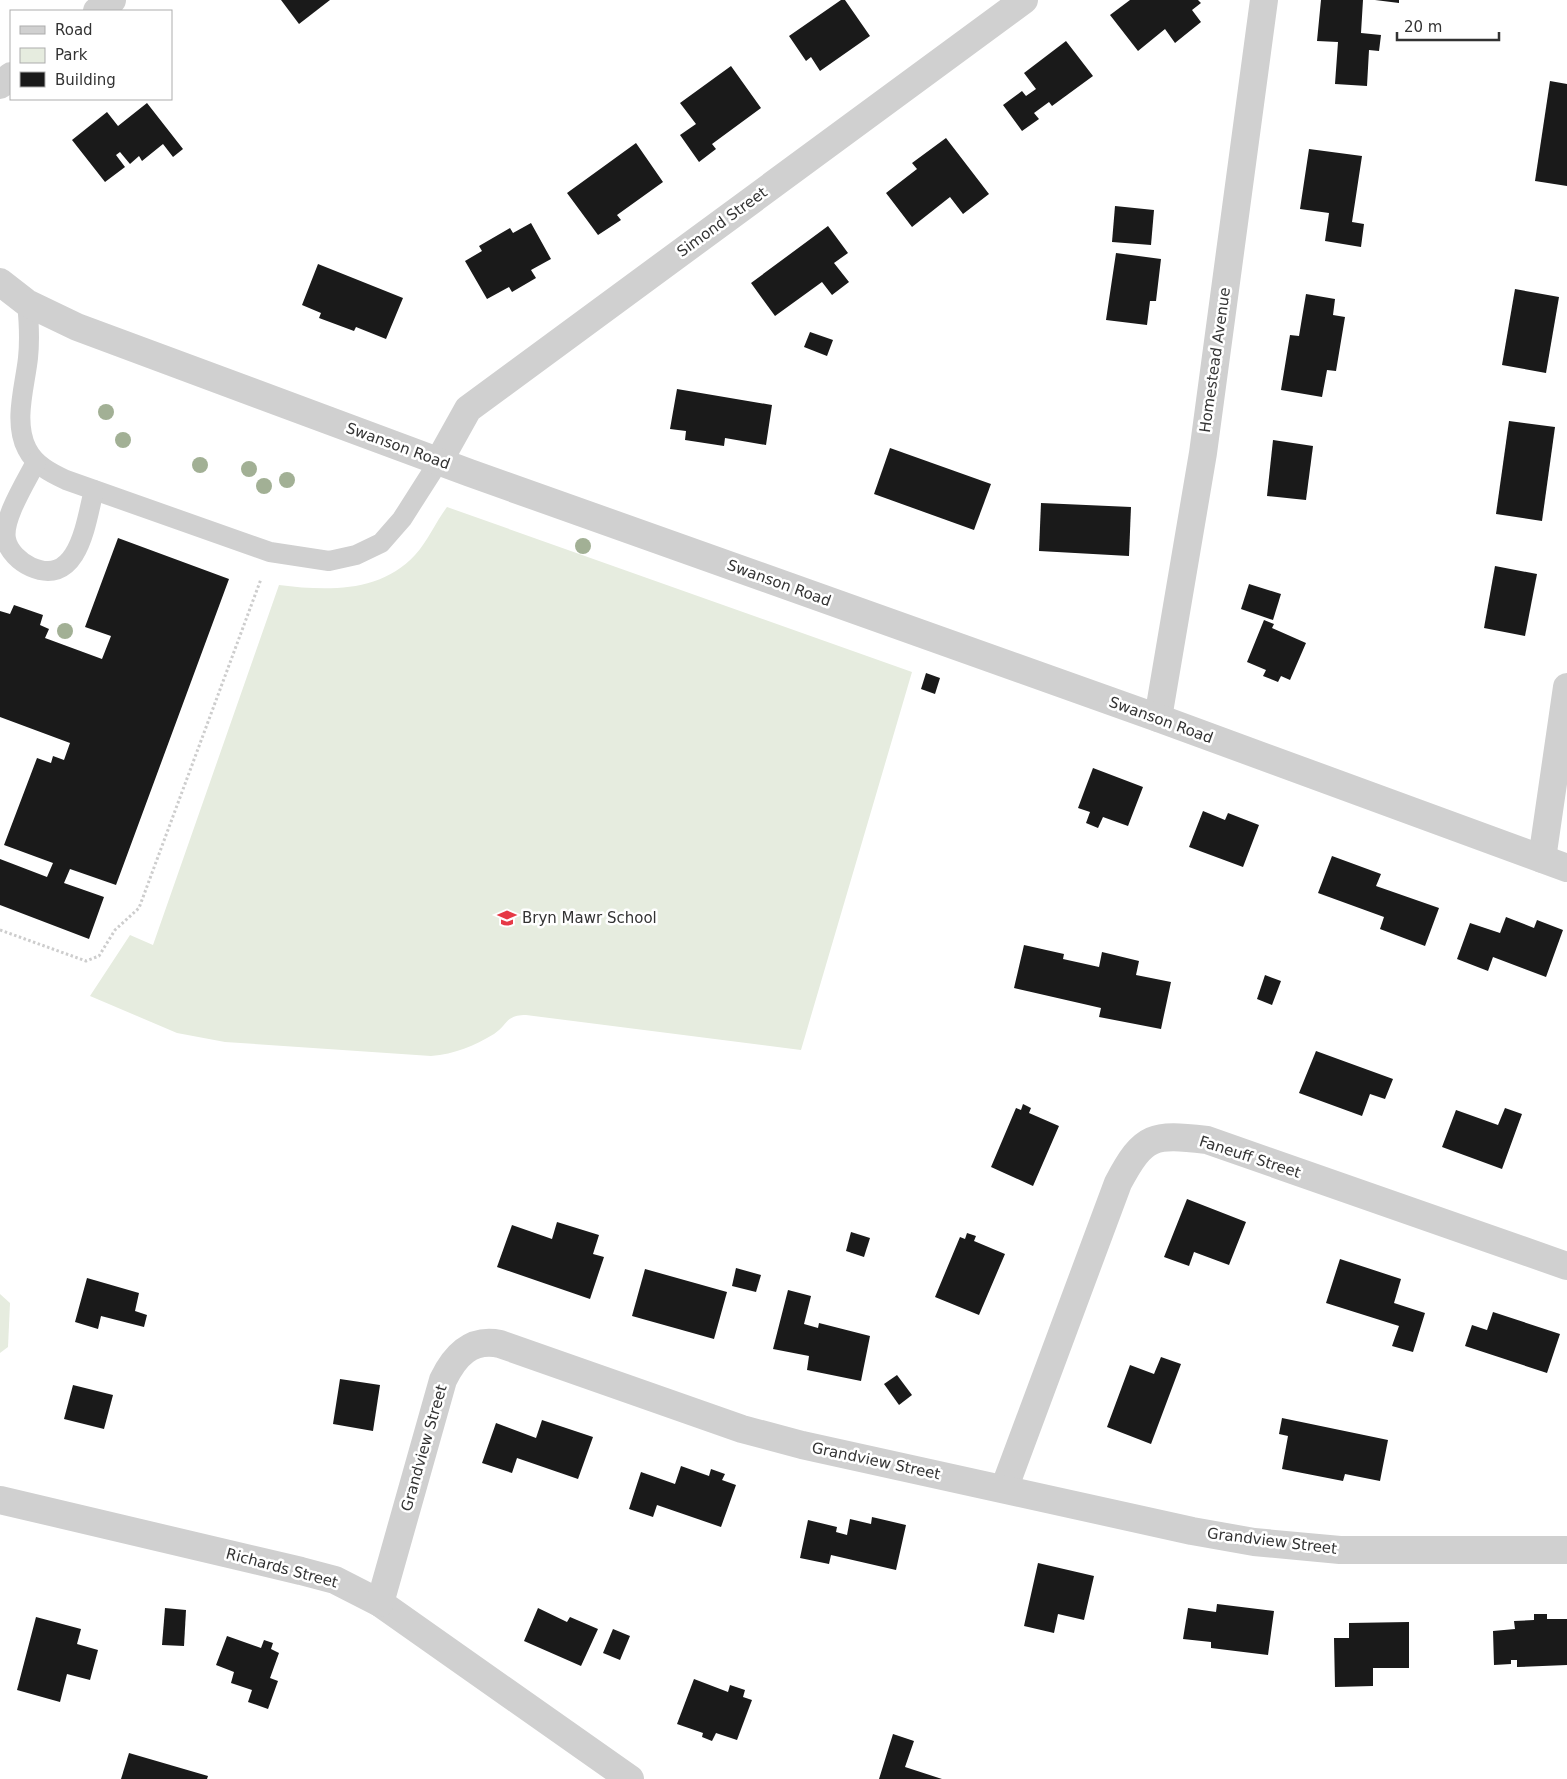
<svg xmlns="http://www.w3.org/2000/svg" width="1567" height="1779" font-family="'DejaVu Sans',sans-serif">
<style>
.green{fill:#e6ecdf}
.building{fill:#1a1a1a}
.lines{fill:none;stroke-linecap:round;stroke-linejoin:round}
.path{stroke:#cdcdcd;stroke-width:3;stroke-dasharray:2.5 2.5;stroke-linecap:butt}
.service{stroke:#d0d0d0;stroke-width:20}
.minor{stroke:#d0d0d0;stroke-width:28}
.tertiary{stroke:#d0d0d0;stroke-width:28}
.tree{fill:#a2b095}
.labels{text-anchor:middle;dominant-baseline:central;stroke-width:5;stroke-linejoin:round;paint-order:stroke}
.street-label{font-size:15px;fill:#333;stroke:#fff}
.poi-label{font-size:15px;fill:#333;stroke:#fff;text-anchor:start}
</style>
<rect width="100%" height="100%" fill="#fff"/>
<!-- green -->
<g class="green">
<path d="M447 507 912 672 801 1050 526 1015C505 1015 508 1025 494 1034 474 1046 455 1054 431 1056L225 1042 177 1033 90 996 130 935 153 945 279 585C327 591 380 593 415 555 428 541 435 523 447 507Z"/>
<path d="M0 1294 10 1303 8 1347 0 1353Z"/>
</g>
<!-- building -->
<g class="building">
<path d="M281 0H330L299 24Z"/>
<path d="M841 0H845L870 36 820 71 811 57 806 61 789 36Z"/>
<path d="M1130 0H1198L1201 3 1192 10 1201 22 1175 43 1165 29 1138 51 1110 15Z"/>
<path d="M1321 0H1363L1361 33 1381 35 1379 51 1369 50 1367 86 1335 84 1338 42 1317 41Z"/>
<path d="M1375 0H1399V3Z"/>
<path d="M1066 41 1093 76 1052 106 1049 102 1034 113 1039 119 1022 131 1003 105 1022 91 1026 96 1036 89 1024 73Z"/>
<path d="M731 66 761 108 712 144 716 149 699 162 680 135 696 124 680 103Z"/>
<path d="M1550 81 1567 84V186L1535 181Z"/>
<path d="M147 103 183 149 173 157 163 144 142 161 139 156 130 164 120 152 116 155 125 167 105 182 72 140 107 112 118 126Z"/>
<path d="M946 138 989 194 963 214 950 197 912 227 886 193 917 169 912 163Z"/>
<path d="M636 143 663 182 617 215 621 220 598 235 567 193Z"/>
<path d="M1309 149 1362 156 1352 222 1364 224 1361 247 1325 241 1329 213 1300 209Z"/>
<path d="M1115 206 1154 210 1151 245 1112 242Z"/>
<path d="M531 223 551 259 531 270 536 278 512 292 509 287 487 299 465 261 482 251 479 246 510 228 513 233Z"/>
<path d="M828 226 848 253 834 263 849 282 832 295 822 282 775 316 751 283Z"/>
<path d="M1116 253 1161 259 1156 301H1150L1147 325 1106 320Z"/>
<path d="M318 264 403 298 386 339 356 327 354 331 319 318 321 313 302 305Z"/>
<path d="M1515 289 1559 297 1546 373 1502 365Z"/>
<path d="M1306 294 1335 299 1333 315 1345 317 1336 371 1327 370 1322 397 1281 390 1290 335 1299 336Z"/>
<path d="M810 332 833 340 827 356 804 347Z"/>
<path d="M677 389 772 405 766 445 725 438 724 446 685 440 686 431 670 429Z"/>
<path d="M1509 421 1555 427 1542 521 1496 514Z"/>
<path d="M1273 440 1313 446 1306 500 1267 496Z"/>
<path d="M890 448 991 484 974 530 874 494Z"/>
<path d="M1041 503 1131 507 1129 556 1039 551Z"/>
<path d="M118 538 229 579 116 885 70 869 64 883 104 897 89 939 0 905V859L47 877 53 863 4 845 37 758 51 763 53 756 64 760 70 743 0 717V611L10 614 14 605 43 615 40 625 49 629 45 638 102 659 111 636 85 627Z"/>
<path d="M1495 566 1537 574 1525 636 1484 628Z"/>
<path d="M1249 584 1281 594 1273 620 1241 609Z"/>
<path d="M1264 620 1274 624 1272 628 1306 643 1290 680 1281 676 1278 682 1263 676 1266 670 1247 662Z"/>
<path d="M926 673 940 678 935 694 921 689Z"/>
<path d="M1093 768 1143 787 1128 826 1103 817 1098 828 1086 823 1090 812 1078 808Z"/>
<path d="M1203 811 1225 820 1228 813 1259 825 1243 867 1189 847Z"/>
<path d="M1332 856 1381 874 1376 886 1439 908 1425 946 1380 929 1384 917 1318 893Z"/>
<path d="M1506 917 1534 928 1537 920 1563 930 1546 977 1493 957 1488 971 1457 959 1470 923 1500 933Z"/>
<path d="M1024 945 1064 954 1063 959 1099 967 1102 952 1139 961 1136 975 1171 982 1161 1029 1099 1017 1101 1008 1014 988Z"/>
<path d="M1265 975 1281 981 1272 1005 1257 999Z"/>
<path d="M1316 1051 1393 1079 1385 1099 1370 1094 1362 1116 1299 1093Z"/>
<path d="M1023 1104 1031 1108 1029 1113 1059 1126 1033 1186 991 1167 1016 1108 1021 1110Z"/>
<path d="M1505 1108 1522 1114 1502 1169 1442 1147 1456 1110 1498 1125Z"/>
<path d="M1187 1199 1246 1222 1229 1265 1194 1252 1189 1266 1164 1257Z"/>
<path d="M557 1222 599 1235 593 1254 604 1257 590 1299 497 1267 512 1225 552 1239Z"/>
<path d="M851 1232 870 1238 864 1257 846 1251Z"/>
<path d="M967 1233 976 1236 974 1241 1005 1254 979 1315 935 1297 960 1237 965 1239Z"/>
<path d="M1340 1259 1401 1279 1394 1303 1425 1313 1413 1352 1392 1346 1399 1326 1326 1303Z"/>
<path d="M736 1268 761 1275 756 1292 732 1286Z"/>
<path d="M645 1269 727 1292 714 1339 632 1316Z"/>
<path d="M87 1278 139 1293 135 1311 147 1315 144 1327 101 1316 98 1329 75 1322Z"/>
<path d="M788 1290 811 1296 804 1324 818 1328 819 1323 870 1336 861 1381 807 1370 809 1356 773 1349Z"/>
<path d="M1493 1312 1560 1334 1547 1373 1465 1346 1472 1325 1487 1330Z"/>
<path d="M1161 1357 1181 1364 1151 1444 1107 1427 1130 1365 1154 1374Z"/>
<path d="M897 1375 912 1395 899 1405 884 1384Z"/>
<path d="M340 1379 380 1385 373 1431 333 1424Z"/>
<path d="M73 1385 113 1395 104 1429 64 1419Z"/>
<path d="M1282 1418 1388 1440 1380 1481 1345 1474 1343 1481 1282 1469 1288 1436 1279 1434Z"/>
<path d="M542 1420 593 1437 578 1479 517 1458 512 1473 482 1463 496 1423 536 1438Z"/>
<path d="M681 1466 709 1476 711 1469 725 1474 722 1480 736 1485 721 1527 657 1505 653 1517 629 1509 641 1472 675 1484Z"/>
<path d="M872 1517 906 1525 896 1570 831 1555 829 1564 800 1558 808 1520 837 1527 836 1532 847 1535 850 1519 871 1524Z"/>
<path d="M1038 1563 1094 1576 1084 1620 1058 1614 1054 1633 1024 1626Z"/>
<path d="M1217 1604 1274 1611 1268 1655 1211 1648V1642L1183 1639 1188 1608 1216 1612Z"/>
<path d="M165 1608 186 1610 184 1646 162 1645Z"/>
<path d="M538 1608 567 1622 570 1617 598 1629 581 1666 524 1641Z"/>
<path d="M1534 1614H1547V1619H1567V1665L1517 1667V1660H1511V1664L1494 1665 1493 1631 1515 1629 1514 1621 1534 1620Z"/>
<path d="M36 1617 81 1629 77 1644 98 1650 90 1680 67 1674 60 1702 17 1690Z"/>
<path d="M1409 1622V1668H1373V1686L1335 1687 1334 1638H1349V1623Z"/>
<path d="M613 1629 630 1636 620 1660 603 1653Z"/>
<path d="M227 1636 261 1648 264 1640 273 1643 271 1649 279 1653 270 1678 278 1681 268 1709 248 1702 252 1690 231 1683 234 1672 216 1665Z"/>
<path d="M694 1679 728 1692 730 1685 745 1690 743 1697 752 1700 737 1740 716 1733 712 1741 702 1737 703 1733 677 1724Z"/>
<path d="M893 1734 914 1741 905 1767 942 1779H879Z"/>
<path d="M129 1753 208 1776 207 1779H121Z"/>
</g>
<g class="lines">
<!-- path -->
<path class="path" d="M0 930 86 961 99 956 115 930 139 908 261 579"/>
<!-- service -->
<g class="service">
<path d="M27 303C29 322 30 339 28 358 25 386 13 422 27 449 35 465 51 473 66 480L270 552 329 561 356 555 381 543 402 519 439 461"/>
<path d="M36 462C27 480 2 519 6 539 8 551 20 562 31 567 79 588 86 521 94 490"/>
</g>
<!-- minor -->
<g class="minor">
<path d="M439 461 468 409 1024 0"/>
<path d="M1158 718 1203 453 1264 0"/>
<path d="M1542 859 1567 687"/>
<path d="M1004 1489 1118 1183C1144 1134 1153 1134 1207 1140L1567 1266"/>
<path d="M0 1500 301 1571 335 1580 380 1603 630 1779"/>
<path d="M380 1603 443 1380C455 1355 471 1338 500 1344L742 1429 802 1445 1192 1531 1254 1542 1340 1550H1567"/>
</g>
<!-- tertiary -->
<g class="tertiary">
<path d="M97 11 112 0"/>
<path d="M0 85 11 76"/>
<path d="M0 282 27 303 77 327 470 473 1158 718 1567 868"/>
</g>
</g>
<!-- trees -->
<g class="tree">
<circle cx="106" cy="412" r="8"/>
<circle cx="123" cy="440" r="8"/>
<circle cx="200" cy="465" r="8"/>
<circle cx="249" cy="469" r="8"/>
<circle cx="287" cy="480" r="8"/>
<circle cx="264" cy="486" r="8"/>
<circle cx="583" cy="546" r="8"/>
<circle cx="65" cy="631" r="8"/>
</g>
<!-- icons -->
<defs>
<g id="school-bare" transform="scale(1.5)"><path d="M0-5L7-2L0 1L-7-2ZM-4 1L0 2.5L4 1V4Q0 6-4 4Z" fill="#e63946" stroke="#fff" stroke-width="2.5" paint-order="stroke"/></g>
</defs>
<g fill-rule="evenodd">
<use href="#school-bare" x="507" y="918"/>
</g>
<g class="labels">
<!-- street labels -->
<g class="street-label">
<text transform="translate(722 222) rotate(-36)">Simond Street</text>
<text transform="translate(1215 360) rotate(-82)">Homestead Avenue</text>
<text transform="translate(398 446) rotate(20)">Swanson Road</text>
<text transform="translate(779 583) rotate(20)">Swanson Road</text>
<text transform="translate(1161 720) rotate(20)">Swanson Road</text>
<text transform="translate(1250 1157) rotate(18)">Faneuff Street</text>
<text transform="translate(424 1448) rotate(-74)">Grandview Street</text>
<text transform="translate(876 1461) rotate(12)">Grandview Street</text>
<text transform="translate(1272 1541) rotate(7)">Grandview Street</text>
<text transform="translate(282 1568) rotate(15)">Richards Street</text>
</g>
<!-- poi labels -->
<g class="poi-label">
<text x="522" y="918">Bryn Mawr School</text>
</g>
</g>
<!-- legend -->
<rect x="10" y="10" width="162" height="90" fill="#ffffff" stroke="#adadad"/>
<rect x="20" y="26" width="25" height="8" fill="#d0d0d0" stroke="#adadad"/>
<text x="55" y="35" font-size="15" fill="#333333">Road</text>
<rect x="20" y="48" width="25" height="15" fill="#e6ecdf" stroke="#adadad"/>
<text x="55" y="60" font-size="15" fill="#333333">Park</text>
<rect x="20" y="72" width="25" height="15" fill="#1a1a1a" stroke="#adadad"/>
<text x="55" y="85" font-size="15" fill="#333333">Building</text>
<!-- scale -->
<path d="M1397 32v8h102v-8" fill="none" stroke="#333333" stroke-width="2.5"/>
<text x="1404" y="32" font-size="15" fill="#333333" stroke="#ffffff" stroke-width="4" paint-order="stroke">20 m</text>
</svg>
